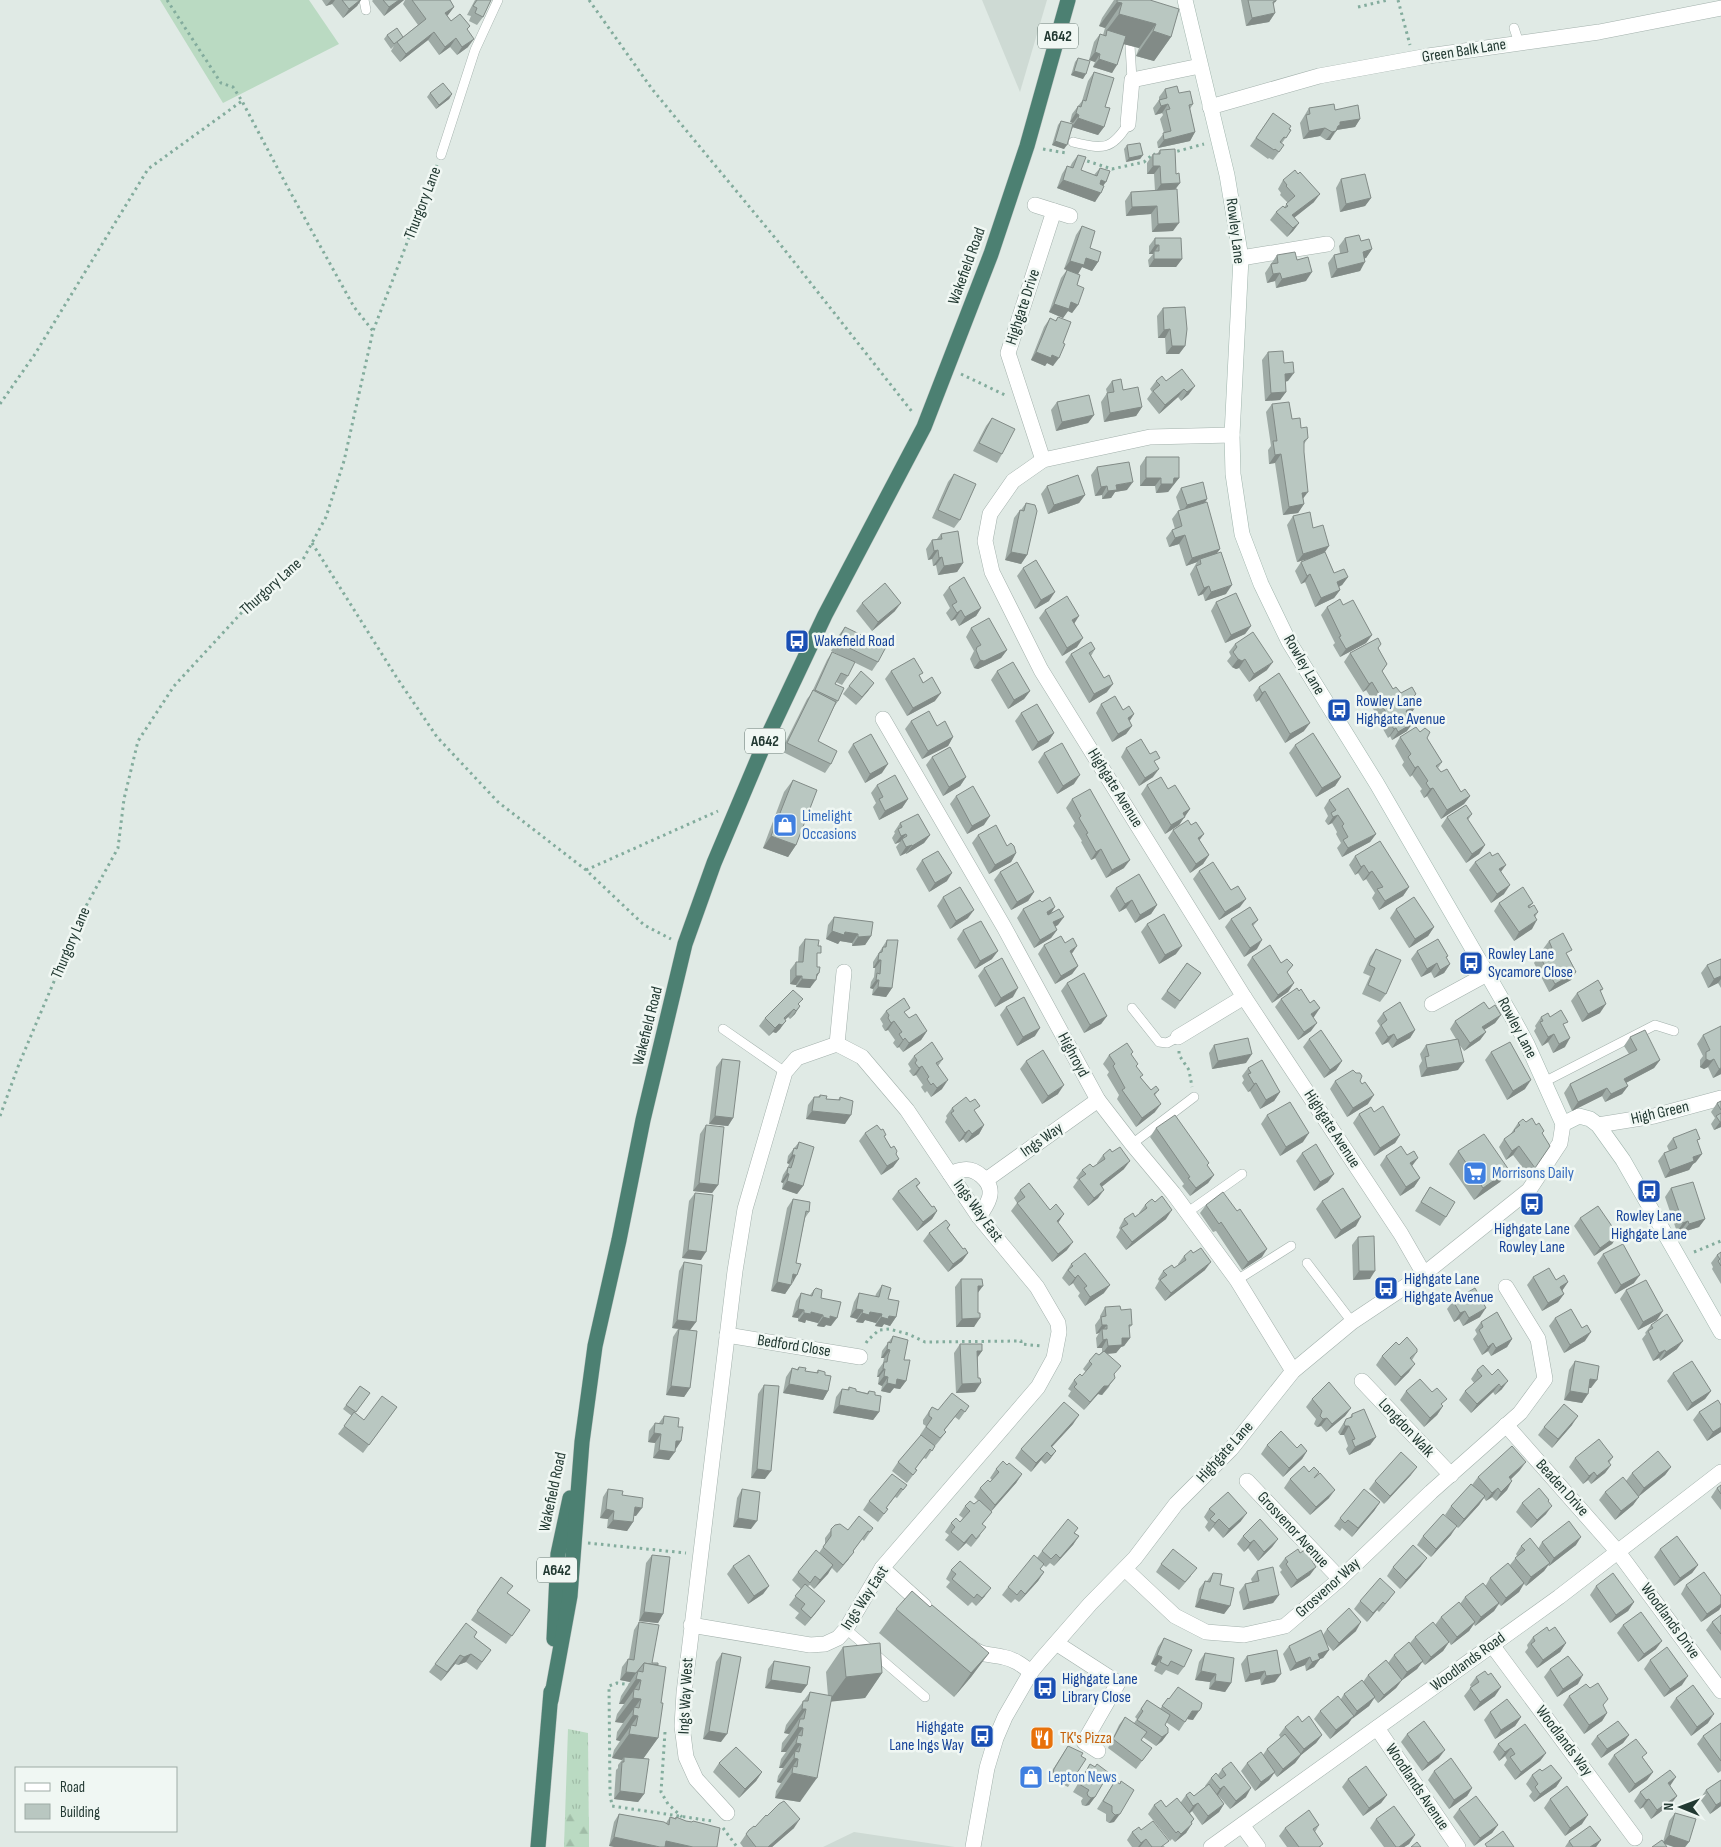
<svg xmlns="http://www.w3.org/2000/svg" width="1721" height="1847" font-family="'Sofia Sans Condensed',sans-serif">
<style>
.built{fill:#cedad4}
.grass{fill:url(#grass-tufts)}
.forest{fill:url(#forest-firs)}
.garden{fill:#badac2}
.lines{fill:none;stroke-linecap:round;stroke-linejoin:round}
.service-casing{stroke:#a3b1ac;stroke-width:10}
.minor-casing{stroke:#a3b1ac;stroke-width:16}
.tertiary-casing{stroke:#a3b1ac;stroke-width:16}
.secondary-casing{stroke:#a0b5ad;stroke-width:16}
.trunk-casing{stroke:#bdc4c2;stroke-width:16}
.path{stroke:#83ac9d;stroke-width:3;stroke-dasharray:2.5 4;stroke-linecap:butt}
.service{stroke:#fff;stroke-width:9}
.minor{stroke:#fff;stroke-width:15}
.tertiary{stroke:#fff;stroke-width:15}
.secondary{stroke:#fff;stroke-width:15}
.trunk{stroke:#4c8072;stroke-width:15}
.wall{fill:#9faba6}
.shaded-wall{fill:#828b87}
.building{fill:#b9c7c1;stroke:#828b87}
.labels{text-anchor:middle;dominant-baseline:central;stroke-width:5;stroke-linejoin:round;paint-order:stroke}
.shield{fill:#f0f7f3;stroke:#60726c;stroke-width:1}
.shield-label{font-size:15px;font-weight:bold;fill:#223932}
.street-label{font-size:16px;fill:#223932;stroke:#f0f7f3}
.transit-label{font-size:16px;fill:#164399;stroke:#f0f7f3;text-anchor:start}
.shop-label{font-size:16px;fill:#366cbe;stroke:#f0f7f3;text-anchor:start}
.food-label{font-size:16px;fill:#c56008;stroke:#f0f7f3;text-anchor:start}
</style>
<defs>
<pattern id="grass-tufts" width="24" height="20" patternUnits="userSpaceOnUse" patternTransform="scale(1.25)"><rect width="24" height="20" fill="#badac2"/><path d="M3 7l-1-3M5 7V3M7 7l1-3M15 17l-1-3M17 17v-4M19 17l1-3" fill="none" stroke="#a0bca7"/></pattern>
<pattern id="forest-firs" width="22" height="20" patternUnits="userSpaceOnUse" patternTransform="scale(1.25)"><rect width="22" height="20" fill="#badac2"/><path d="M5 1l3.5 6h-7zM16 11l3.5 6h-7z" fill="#a0bca7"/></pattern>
</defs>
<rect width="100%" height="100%" fill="#e0eae5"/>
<!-- built -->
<g class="built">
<path d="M982 0H1047L1020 92Z"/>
<path d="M854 1832 955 1847H823Z"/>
</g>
<!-- grass -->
<path class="grass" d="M568 1729 588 1733 589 1847H564Z"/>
<!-- forest -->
<path class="forest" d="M567 1813 589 1817V1847H564Z"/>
<!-- garden -->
<path class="garden" d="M160 0H309L339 44 223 103Z"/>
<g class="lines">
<!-- service casing -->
<g class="service-casing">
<g id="service">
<path d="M364 0 366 10"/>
<path d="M1514 28 1519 43"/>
<path d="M1130 45 1132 80"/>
<path d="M1073 142C1103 149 1111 151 1128 124"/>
<path d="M441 155 475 50 498 0"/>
<path d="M1132 1008 1159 1042 1167 1043 1178 1037"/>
<path d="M723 1029 785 1072"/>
<path d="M1544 1082 1655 1025 1674 1031"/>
<path d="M1132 1144 1194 1097"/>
<path d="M1188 1212 1242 1174"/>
<path d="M1307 1263 1352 1322"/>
<path d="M1237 1280 1291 1246"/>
<path d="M846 1629 925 1697"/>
</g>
</g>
<!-- minor casing -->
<g class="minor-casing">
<g id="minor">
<path d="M1210 107 1319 76 1428 56 1599 32 1721 8"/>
<path d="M1128 124 1132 80 1200 66"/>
<path d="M1035 205 1070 216"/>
<path d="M1241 258 1327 244"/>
<path d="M1232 435 1150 437 1043 460 1013 481 990 514 985 541 992 572 1041 670 1244 997 1401 1234 1424 1274"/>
<path d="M1043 460 1008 353 1054 211"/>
<path d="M883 719 1004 927 1098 1100 1132 1144 1173 1193 1237 1280 1293 1371"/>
<path d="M1432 1004 1487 974"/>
<path d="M1178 1037 1244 997"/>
<path d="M837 1044 844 972"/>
<path d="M1598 1125 1654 1116 1721 1098"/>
<path d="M950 1174C954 1173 958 1170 962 1170 975 1167 992 1181 990 1195 989 1203 983 1210 979 1217"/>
<path d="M986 1180 1098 1100"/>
<path d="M727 1335 860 1357"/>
<path d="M1362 1381 1451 1475"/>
<path d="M1506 1425 1618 1552 1721 1691"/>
<path d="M1247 1481 1340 1579"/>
<path d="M882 1568 924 1606"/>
<path d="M1125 1569 1175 1616 1206 1632 1244 1635 1285 1626 1340 1579 1431 1492 1520 1413 1545 1379 1538 1339 1506 1287"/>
<path d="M691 1625 810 1645 825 1644 838 1638 846 1629 882 1568 1038 1387 1054 1358 1059 1332 1058 1323 1037 1287 979 1217 907 1110 862 1057 837 1044 797 1058 785 1072 745 1209 735 1271 684 1693 682 1726 686 1757 696 1779 727 1813"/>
<path d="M1056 1643 1118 1683 1084 1742 1098 1751"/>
<path d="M1492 1645 1635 1838"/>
<path d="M970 1646C980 1656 990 1654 1003 1657 1014 1659 1022 1665 1031 1672"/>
<path d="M1377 1728 1458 1847"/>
<path d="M1242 1825 1258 1847"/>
<path d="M1211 1847 1559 1597 1721 1472"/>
</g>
</g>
<!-- tertiary casing -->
<g class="tertiary-casing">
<path id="tertiary" d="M973 1847 987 1768 996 1738 1005 1717 1031 1672 1041 1660 1090 1604 1135 1558 1176 1504 1231 1449 1293 1371 1352 1322 1424 1274 1529 1190 1560 1143 1563 1124"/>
</g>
<!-- secondary casing -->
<g class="secondary-casing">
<path id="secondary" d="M1185 0 1227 175 1241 258 1232 435 1233 474 1242 534 1261 584 1289 642 1377 784 1515 1022 1527 1044 1563 1124 1579 1116 1590 1119 1598 1125 1623 1160 1721 1332"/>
</g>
<!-- trunk casing -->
<g class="trunk-casing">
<g id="trunk">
<path d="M554 1639 558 1554 570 1498"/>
<path d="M551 1700 570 1596 582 1442 595 1346 619 1240 643 1120 685 944 714 863 765 742 825 615 924 427 991 254 1027 146 1068 0"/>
<path d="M538 1847 551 1692"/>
</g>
</g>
<!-- path -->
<g class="path">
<path d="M167 0 221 83 233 87 242 101 288 188 354 307 373 331"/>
<path d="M589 0 652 89 776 239 913 413"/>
<path d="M1398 0 1410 45"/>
<path d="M1358 7 1388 0"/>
<path d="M1043 149 1066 153"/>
<path d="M1171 153 1204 144"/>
<path d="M1081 159 1112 169 1144 162 1152 155 1155 154"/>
<path d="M961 374 1005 395"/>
<path d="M0 404 35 354 148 169 242 101"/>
<path d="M312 543 397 678 437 737 498 802 586 870 644 925 671 939"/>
<path d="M586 870 718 811"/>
<path d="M1179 1051V1055L1189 1070 1192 1087"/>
<path d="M0 1116 19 1064 86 906 118 848 124 799 138 741 174 686 245 609 300 565 326 517 344 461 373 331 437 165"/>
<path d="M1694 1252 1721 1241"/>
<path d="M866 1343 868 1340 879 1330 889 1329 908 1334 925 1342 1021 1341V1344L1041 1346"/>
<path d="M588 1543 686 1553"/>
<path d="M631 1685 617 1683 609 1686 610 1793 612 1806 712 1821"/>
<path d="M665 1732 661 1792 668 1804 682 1817"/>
<path d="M723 1828 737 1847"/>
</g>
<!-- service -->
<use href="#service" class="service"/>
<!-- minor -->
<use href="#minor" class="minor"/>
<!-- tertiary -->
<use href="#tertiary" class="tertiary"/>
<!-- secondary -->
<use href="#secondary" class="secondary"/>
<!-- trunk -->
<use href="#trunk" class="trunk"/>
</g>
<!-- wall -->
<g class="wall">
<path d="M322 0H361L357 6 343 18 332 4 326 6Z"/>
<path d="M373 0H404L384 16 372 1Z"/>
<path d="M405 0H450L454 7 447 16 451 21 470 26 467 30 468 47 457 55 450 47 439 55 428 40 400 62 391 51 394 46 391 49 384 39 387 35 403 37 418 25 403 4Z"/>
<path d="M475 0H491L483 17 477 25 469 21 471 16 467 15Z"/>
<path d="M1114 0H1150L1171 37 1154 61 1136 56 1139 48 1124 44 1112 73 1093 67 1095 62 1089 60 1094 42 1100 34 1103 35 1105 28 1099 26 1102 18Z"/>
<path d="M1241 0H1276V1L1273 5 1275 13 1269 22 1246 26Z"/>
<path d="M1078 58 1083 79 1071 75 1075 62Z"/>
<path d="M1094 72 1105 107 1104 127 1098 135 1073 127 1064 149 1052 145 1058 125 1061 121 1073 124V123L1070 122 1072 114 1082 101 1088 81Z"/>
<path d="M1165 89 1179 93 1193 104 1190 109 1195 132 1190 141 1158 148 1157 142 1164 133 1160 119 1163 115 1162 113 1155 115 1153 108 1159 100V97Z"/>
<path d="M430 93 452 94 449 99 436 109 427 97Z"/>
<path d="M1309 108 1335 110 1360 119 1355 127 1337 130 1330 140H1326L1320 136 1303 139 1300 123Z"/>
<path d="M1273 113 1291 130 1282 143 1279 152 1273 160 1269 158 1268 159 1250 146Z"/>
<path d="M1127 145 1143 155 1140 159 1126 162 1124 149Z"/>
<path d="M1160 150 1176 174 1180 183 1175 189 1173 231 1152 232 1151 214 1126 216 1125 201 1131 192 1155 191 1154 174H1147V163L1153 154H1157Z"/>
<path d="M1078 155 1081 170 1094 175 1100 168 1103 185 1095 202 1057 188 1062 174 1067 166 1070 167 1072 163Z"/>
<path d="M1341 179 1371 198 1365 206 1340 212 1336 188Z"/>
<path d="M1283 180 1314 202 1294 218 1299 223 1293 231 1287 237 1270 220 1276 212 1284 207 1288 203 1280 195 1281 193 1278 189Z"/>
<path d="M1082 226 1090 248 1098 262 1092 271 1082 267 1078 274 1077 285 1078 305 1072 313 1068 311 1063 318 1049 312 1061 278 1067 270 1064 269 1076 235Z"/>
<path d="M1155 238 1182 259 1176 267H1149L1148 260 1153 254H1149V246Z"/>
<path d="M1345 238 1361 241 1372 249 1366 258H1365L1360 271 1331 278 1328 263 1334 255 1340 253 1339 246Z"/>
<path d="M1277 255 1297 260 1306 281 1276 288 1275 281 1267 283 1265 273Z"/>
<path d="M1163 308 1185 346 1179 354H1166L1165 338H1158L1157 316Z"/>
<path d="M1058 317 1053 366 1047 363 1045 366 1031 360 1044 327 1050 318 1055 321Z"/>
<path d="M1268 352 1284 363 1288 381 1285 382 1286 392 1280 400 1265 401 1262 360Z"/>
<path d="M1182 369 1189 394 1181 401 1178 397 1159 414 1147 399 1152 392 1150 389 1156 381H1166Z"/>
<path d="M1112 381 1142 407 1136 416 1104 422 1101 402 1107 393 1106 389Z"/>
<path d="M1057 402 1094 415 1088 423 1056 431 1051 410Z"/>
<path d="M1272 404 1301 428 1308 438 1304 444 1303 499 1304 504 1298 513 1283 515 1275 463 1269 464 1268 450 1271 446 1266 412Z"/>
<path d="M992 418 1002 454 997 463 973 451 986 426Z"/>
<path d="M1146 457 1179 478 1168 492 1156 493 1155 486H1140V466Z"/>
<path d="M1097 467 1127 490 1115 492 1111 498 1102 499V495L1095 496 1091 475Z"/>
<path d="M954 474 960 520 954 528 932 518 948 482Z"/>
<path d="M1047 486 1085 495 1079 503 1048 514 1041 494Z"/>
<path d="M1181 488 1207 499 1205 503 1220 549 1217 553 1226 594 1205 601 1203 594 1198 596 1190 574 1197 562 1186 566 1179 544 1169 547 1166 538 1172 530 1175 529 1172 519 1178 511 1180 510 1176 497Z"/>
<path d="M1026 503 1027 555 1021 564 1005 560 1014 518 1020 510H1021Z"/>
<path d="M1293 516 1313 528 1334 573 1348 577 1342 585 1339 587 1340 590 1334 598 1315 607 1305 582 1301 584 1295 571 1301 562 1312 558 1297 562 1287 525Z"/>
<path d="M941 534 963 563 957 572 938 575 936 565 933 566 932 559 928 560 926 549 932 540 937 539Z"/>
<path d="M1023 568 1049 601 1035 609 1017 576Z"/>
<path d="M949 587 981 608 976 616 959 626 955 619 951 621 946 613 950 608 943 595Z"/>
<path d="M1216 602 1251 626 1245 634 1225 643 1211 611Z"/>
<path d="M862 603 895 611 872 631 856 611Z"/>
<path d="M1343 605 1372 635 1366 643 1340 657 1333 645 1335 643 1321 615 1327 607Z"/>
<path d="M1045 610 1074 624 1077 647 1062 656 1039 618Z"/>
<path d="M845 627 878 662 872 671 831 651 839 635Z"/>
<path d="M971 628 1007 650 1001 658 978 669 974 668 970 659 974 651 966 637Z"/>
<path d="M1235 644 1267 670 1249 682 1239 668 1236 669 1232 667 1227 661 1231 656 1229 652Z"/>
<path d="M1378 648 1387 664 1382 672 1393 689 1401 693 1416 694 1414 697 1418 703 1412 712 1408 714 1407 731 1392 740 1390 736 1388 738 1383 729 1384 727 1372 707 1375 704 1366 690 1363 692 1344 662 1350 653Z"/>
<path d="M1095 649 1091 656 1107 692 1089 703 1065 662 1071 654Z"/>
<path d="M832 652 848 676 842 685 836 682 835 684 838 701 834 707 818 741 831 764 825 773 781 751 807 699 811 694 827 660Z"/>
<path d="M891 671 920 677 935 701 907 716 885 679Z"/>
<path d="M997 671 1030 691 1024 699 1008 709 991 680Z"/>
<path d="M1279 673 1304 731 1285 743 1259 700 1256 702 1253 695 1259 687Z"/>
<path d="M874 683 868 691 856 705 843 694 849 686Z"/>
<path d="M1101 704 1123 710 1134 714 1129 721 1132 726 1126 734 1112 742 1096 713Z"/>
<path d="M1021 713 1054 733 1048 742 1032 751 1015 721Z"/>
<path d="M911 721 937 726 953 737 948 746 922 759 905 729Z"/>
<path d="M1420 732 1427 738 1442 762 1438 768 1441 772 1461 792 1470 796 1464 804 1441 819 1427 796 1424 798 1420 791 1422 789 1412 775 1410 777 1402 765 1404 762 1395 746 1400 737Z"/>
<path d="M853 744 882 773 865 783 848 752Z"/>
<path d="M1295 745 1341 777 1335 786 1316 797 1289 753Z"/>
<path d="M1126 748 1153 777 1139 786 1121 757Z"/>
<path d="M1044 753 1074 784 1057 794 1038 762Z"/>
<path d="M932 757 966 777 960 786 943 796 926 765Z"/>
<path d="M793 780 796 845 788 857 763 848 784 792Z"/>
<path d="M877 785 908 799 902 808 879 820 873 807 876 803 871 793Z"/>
<path d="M1147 785 1168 789 1190 809 1179 825 1165 834 1141 794Z"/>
<path d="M956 796 984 825 967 834 950 804Z"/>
<path d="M1072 799 1124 868 1106 878 1095 858 1091 860 1081 842 1082 841 1073 826 1075 823 1066 808Z"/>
<path d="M1329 800 1376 834 1370 842 1342 857 1337 848 1341 843 1336 834 1337 832 1332 823 1328 825 1325 821 1328 816 1324 808Z"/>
<path d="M1472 814 1468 820 1485 845 1479 854 1466 863 1441 826 1447 817Z"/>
<path d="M900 823 930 835 924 843 906 854V853L900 856 896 847 900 842 895 844 892 838 895 833 894 832Z"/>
<path d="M1173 830 1200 841 1209 855 1203 864 1190 873 1168 838Z"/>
<path d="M978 835 1007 846 1016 853 1011 862 989 874 972 843Z"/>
<path d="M1355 856 1409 887 1403 896 1379 910 1372 898 1375 893 1366 879 1363 881 1358 873 1355 875 1349 865Z"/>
<path d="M1492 856 1501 871 1504 894 1491 903 1469 870 1475 862Z"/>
<path d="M922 860 947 881 929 892 916 869Z"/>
<path d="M1199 871 1240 907 1219 920 1193 879Z"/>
<path d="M1000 872 1034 892 1028 901 1011 910 994 880Z"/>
<path d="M1116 888 1157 905 1151 914 1135 923 1126 908 1119 912 1110 896Z"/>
<path d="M943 897 968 918 950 929 937 906Z"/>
<path d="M1499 903H1533L1529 908 1538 912 1535 917 1532 929 1514 941 1494 911Z"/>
<path d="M1023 909 1051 913 1058 925 1055 926 1057 930 1051 938 1034 948 1017 918Z"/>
<path d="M1396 909 1434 927 1428 936 1409 948 1390 918Z"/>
<path d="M834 917 871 936 865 945 852 946V943L840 941 838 944 826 939 828 925Z"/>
<path d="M1231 919 1258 920 1253 926 1257 949 1244 957 1225 927Z"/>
<path d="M1147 924 1176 954 1159 964 1141 932Z"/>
<path d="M963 930 992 959 975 969 957 939Z"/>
<path d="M805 939 817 958 816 977 810 988 796 987V985L790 984V970L796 962H798L799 947Z"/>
<path d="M887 940 892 988 886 997 872 995 873 989 870 988 871 982 874 977 875 968H873V962Z"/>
<path d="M1549 941 1568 956 1576 972 1571 980 1549 992 1534 963 1539 955 1544 952 1543 949Z"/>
<path d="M1044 945 1072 954 1078 966 1072 974 1055 984 1038 954Z"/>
<path d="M1376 949 1386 994 1380 1002 1362 994 1370 976 1363 973 1370 957Z"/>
<path d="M1417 951 1448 956 1446 958 1450 964 1444 973 1434 978 1431 972 1421 977 1411 959Z"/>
<path d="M1252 957 1293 965 1287 973 1294 983 1288 992 1272 1003 1247 965Z"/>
<path d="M1721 959V988L1718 983 1708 988 1701 973 1707 965Z"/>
<path d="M1187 963 1201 973 1175 1009 1161 999Z"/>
<path d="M984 968 1013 997 995 1007 978 976Z"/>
<path d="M1067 983 1107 1016 1101 1024 1084 1033 1061 991Z"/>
<path d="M1603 989 1600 992V1013L1582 1022 1571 1001 1577 993Z"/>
<path d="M1281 999 1314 1017H1313L1311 1031 1298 1040 1275 1007Z"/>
<path d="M799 1005 795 1014 790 1019 788 1017 785 1020 780 1029 776 1033 773 1032 769 1036 759 1026 765 1018Z"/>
<path d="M1006 1007 1035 1036 1017 1046 1000 1015Z"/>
<path d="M1489 1009 1501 1015 1495 1023 1484 1030 1486 1032 1480 1040 1464 1051 1459 1044 1458 1070 1421 1077 1419 1066 1422 1061 1420 1054 1426 1045 1456 1039 1450 1029 1455 1021Z"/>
<path d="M886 1011 906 1014 909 1018 927 1031 921 1040 903 1052 899 1047 897 1048 893 1043 895 1040 888 1030 885 1031 882 1026 883 1024 880 1019Z"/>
<path d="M1383 1013 1415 1030 1410 1038 1392 1048 1388 1042 1382 1045 1375 1033 1380 1026 1377 1021Z"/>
<path d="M1541 1017H1550L1564 1027 1565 1047 1553 1053 1548 1042 1542 1046 1534 1031 1536 1028 1535 1026Z"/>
<path d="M1703 1035 1721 1074 1713 1078 1708 1067 1704 1069 1700 1067V1060L1703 1056 1697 1044Z"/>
<path d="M1630 1037 1660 1060 1654 1068 1626 1083 1628 1086 1622 1094 1605 1102 1602 1096 1572 1111 1564 1093 1570 1084 1629 1054 1624 1046Z"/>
<path d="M1309 1039 1342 1061 1336 1070 1324 1078 1303 1047Z"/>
<path d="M1214 1045 1246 1063 1212 1069 1209 1053Z"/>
<path d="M1133 1052 1131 1055 1141 1078 1151 1090H1159L1155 1095V1112L1136 1127 1117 1099 1119 1095 1107 1075 1109 1072 1103 1064 1109 1055Z"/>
<path d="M1491 1052 1525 1089 1507 1100 1485 1060Z"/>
<path d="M914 1056 943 1059 938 1066 942 1089 931 1097 927 1091 925 1093 921 1087 923 1085 916 1075 913 1076 909 1071 911 1069 908 1064Z"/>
<path d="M722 1059 733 1118 728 1126 709 1124 716 1067Z"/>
<path d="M1026 1061 1058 1094 1042 1104 1020 1069Z"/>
<path d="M1248 1068 1280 1092 1274 1101 1260 1109 1250 1091 1248 1092 1242 1083 1244 1080 1242 1076Z"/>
<path d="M1335 1081H1360L1368 1104 1347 1117 1330 1089Z"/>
<path d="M820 1095 826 1099 838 1100 840 1097 845 1124 806 1119 808 1105 814 1097H818Z"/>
<path d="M1721 1101V1127L1714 1130 1711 1124 1715 1118 1711 1112 1717 1103Z"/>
<path d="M952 1108 975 1113 984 1125 979 1134 966 1143 963 1139 959 1142 945 1122 947 1118 946 1116Z"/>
<path d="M1374 1112 1400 1135 1395 1143 1374 1156 1353 1123 1359 1114Z"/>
<path d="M1267 1115 1303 1142 1280 1156 1261 1124Z"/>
<path d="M1526 1122 1536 1125 1544 1131 1542 1134 1550 1146 1529 1176 1513 1155 1506 1160 1499 1147 1504 1139 1510 1135 1518 1123Z"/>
<path d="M706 1125 718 1185 712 1193 693 1191 700 1134Z"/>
<path d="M1156 1128 1209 1163 1207 1165 1214 1175 1208 1183 1190 1196 1182 1186 1184 1184 1150 1137Z"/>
<path d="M865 1133 884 1137 899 1159 893 1167 881 1175 859 1141Z"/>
<path d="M1673 1138 1698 1142 1696 1162 1693 1164 1689 1170 1665 1178 1658 1161 1664 1153 1669 1151 1667 1146Z"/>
<path d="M799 1142 803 1186 797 1194 782 1189 783 1183 781 1182 783 1175 788 1167 789 1164 787 1163 788 1156Z"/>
<path d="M1458 1151 1509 1170 1500 1182 1474 1200 1449 1164Z"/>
<path d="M1302 1153 1328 1182 1314 1191 1296 1161Z"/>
<path d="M1103 1155 1124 1169 1101 1187 1098 1198 1088 1206 1073 1187 1078 1180 1076 1178 1082 1170 1093 1167 1097 1164V1163Z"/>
<path d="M1386 1156 1412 1166 1420 1178 1414 1187 1400 1196 1380 1165Z"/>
<path d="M920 1183 917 1187 932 1207 937 1211 932 1219 917 1231 892 1199 898 1191Z"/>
<path d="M1430 1187 1446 1217 1440 1226 1415 1211Z"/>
<path d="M1671 1188 1705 1219 1699 1227 1683 1232 1682 1229 1677 1232 1665 1197Z"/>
<path d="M1020 1190 1050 1210 1058 1223 1067 1250 1052 1262 1011 1211 1017 1203 1014 1198Z"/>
<path d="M695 1193 701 1260 682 1258 689 1201Z"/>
<path d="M793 1199 809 1212 805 1218 791 1285 785 1294 771 1291 787 1208Z"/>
<path d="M1322 1201 1356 1226 1335 1239 1316 1209Z"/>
<path d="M1155 1202 1166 1219 1126 1250 1116 1237 1120 1230 1119 1228 1124 1219 1135 1217 1139 1214V1213L1145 1205Z"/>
<path d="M1206 1205 1262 1257 1242 1270 1216 1231 1213 1232 1200 1213Z"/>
<path d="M1580 1218 1618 1235 1612 1244 1594 1256 1574 1226Z"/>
<path d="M950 1225 948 1229 963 1249 968 1253 962 1261 948 1272 923 1241 929 1233Z"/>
<path d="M1358 1237 1370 1279 1353 1280 1352 1245Z"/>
<path d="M1721 1252V1284L1712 1269 1713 1267 1711 1263 1717 1255Z"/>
<path d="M1603 1254 1634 1283 1615 1294 1597 1263Z"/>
<path d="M1184 1256 1205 1270 1165 1301 1155 1288 1159 1281 1158 1279 1163 1271 1174 1268 1178 1265V1264Z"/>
<path d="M684 1262 696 1322 690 1330V1388L684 1397 666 1395 673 1337 678 1329 672 1328 679 1271Z"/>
<path d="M1071 1264 1104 1293 1085 1306 1078 1296 1080 1293 1076 1288 1073 1283 1069 1286 1062 1278Z"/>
<path d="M1533 1277 1568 1282 1562 1290 1564 1294 1558 1302 1542 1311 1527 1285Z"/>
<path d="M961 1279 978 1293V1313L974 1327H956L955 1287Z"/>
<path d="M882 1285 896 1317 890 1326 884 1324 882 1327 875 1326 876 1323 865 1320 863 1323 856 1322 857 1319 850 1317 854 1302 859 1293 875 1297 876 1294Z"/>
<path d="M814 1290 821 1298 831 1326 826 1325 824 1327 817 1326 818 1323 806 1320 805 1323 798 1321V1318L792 1317 796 1301 801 1293 810 1295Z"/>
<path d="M1626 1290 1657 1320 1638 1330 1620 1299Z"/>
<path d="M1453 1301 1480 1317 1463 1326 1459 1319 1454 1322 1447 1309Z"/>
<path d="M1105 1307 1121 1310 1132 1325 1129 1328 1130 1338 1124 1346 1121 1347 1116 1353 1107 1354 1114 1375 1109 1387 1102 1395 1098 1394 1084 1410 1068 1396 1071 1391 1068 1389 1074 1380 1082 1376 1086 1372 1083 1369 1089 1361 1099 1355 1102 1352V1348H1097L1096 1338 1099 1333 1096 1334 1095 1325 1100 1318V1316Z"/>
<path d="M1555 1318 1585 1341 1564 1353 1549 1326Z"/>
<path d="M1481 1322 1512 1339 1507 1347 1491 1356 1488 1351 1482 1355 1473 1339 1477 1334 1475 1330Z"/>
<path d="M1651 1325 1677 1349 1660 1361 1659 1358 1653 1361 1642 1339 1646 1334 1645 1333Z"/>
<path d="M893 1336 904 1360 906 1381 900 1389 894 1388 890 1393 881 1391 882 1386 878 1384 879 1377H877L878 1370 883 1363 884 1358H881L882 1351Z"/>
<path d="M960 1344 982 1351 978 1357 975 1392 956 1393 954 1353Z"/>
<path d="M1399 1345 1417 1352 1412 1360 1409 1372 1395 1386 1376 1365 1382 1356Z"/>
<path d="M1575 1361 1591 1388H1589L1582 1403 1564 1400 1569 1370Z"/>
<path d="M799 1367 805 1371 816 1373 818 1370 825 1375 828 1391 823 1400 783 1393 786 1377 792 1368 797 1369Z"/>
<path d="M1477 1370 1492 1375 1502 1389 1495 1395 1493 1392 1471 1413 1459 1400 1465 1391 1474 1383 1471 1379Z"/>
<path d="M1673 1373 1711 1391 1705 1399 1687 1411 1667 1381Z"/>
<path d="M764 1385 765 1479 751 1478 758 1394Z"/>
<path d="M360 1386 370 1393 355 1413 364 1420 397 1407 363 1453 338 1434 352 1416 343 1409Z"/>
<path d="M849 1387 856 1391 867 1393 869 1391 875 1395 879 1412 873 1420 833 1413 836 1397 842 1389 847 1390Z"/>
<path d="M1406 1391 1442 1405 1443 1406 1437 1415 1424 1427 1400 1400Z"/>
<path d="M1312 1399 1351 1408 1345 1416 1326 1432 1321 1426 1317 1427 1314 1424 1316 1419 1306 1407Z"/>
<path d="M1721 1405V1432L1707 1441 1693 1420 1699 1412Z"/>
<path d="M969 1406 959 1420 955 1417 944 1431 946 1432 940 1440 935 1446 926 1459 924 1458 915 1469 917 1470 907 1483 892 1471 898 1462 921 1436 920 1435 926 1426 923 1424V1420L932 1407 938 1410Z"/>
<path d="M1352 1414 1376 1437 1370 1445 1349 1455 1346 1449 1348 1446 1344 1435H1340L1338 1432 1346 1419H1349Z"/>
<path d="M664 1416 678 1427 681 1441 669 1460 653 1458 655 1443 648 1442 649 1431 655 1423H659Z"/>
<path d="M1073 1424 1052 1447 1056 1451 1050 1459 1045 1464 1041 1460 1031 1472 1015 1458 1021 1449Z"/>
<path d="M1572 1425 1552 1448 1538 1435 1544 1427Z"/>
<path d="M1267 1445 1307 1451 1302 1459 1283 1477 1261 1454Z"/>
<path d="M1613 1457 1609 1463 1611 1465 1605 1473 1591 1484 1588 1480 1583 1484 1569 1467 1575 1458Z"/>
<path d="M1007 1465 1022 1474 1016 1483 991 1511 992 1512 982 1525 980 1536 971 1547 966 1543 958 1551 945 1540 949 1535 945 1532 951 1523 960 1522 963 1518 959 1515 965 1506 974 1504 978 1501 974 1497 980 1488 990 1482 992 1480 990 1478 996 1469Z"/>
<path d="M1671 1467 1665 1475 1639 1496 1633 1505 1615 1520 1599 1500 1605 1492 1626 1481 1632 1473Z"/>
<path d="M1520 1470 1511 1479 1507 1490 1496 1501 1492 1497 1486 1501 1484 1498 1479 1505 1458 1528 1445 1515 1451 1506 1472 1485 1478 1477Z"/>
<path d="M1309 1472 1317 1475 1329 1498 1310 1515 1284 1488 1290 1479Z"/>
<path d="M1411 1475 1384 1504 1369 1489 1375 1481Z"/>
<path d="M907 1485 897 1498 895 1497 886 1508 888 1509 878 1522 863 1510 869 1501Z"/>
<path d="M1721 1485V1510L1711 1497 1717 1488Z"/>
<path d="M608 1489 622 1495 636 1516 633 1515V1522L627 1531 607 1528 608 1519 600 1518 603 1497Z"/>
<path d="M742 1489 751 1529 733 1527 737 1498Z"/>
<path d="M1548 1501 1546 1514 1531 1528 1516 1512 1522 1503Z"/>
<path d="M1380 1502 1374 1511 1352 1537 1342 1528 1340 1531 1334 1526 1340 1518Z"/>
<path d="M1209 1509 1241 1521 1223 1538 1213 1527 1209 1532 1205 1527 1208 1522 1204 1517Z"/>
<path d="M835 1525 848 1530 873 1528 864 1541 862 1539 853 1551 848 1560 837 1573 832 1568 814 1589 810 1585 808 1586 819 1609 805 1626 795 1618 799 1613 789 1605 801 1589 792 1580 798 1572 819 1553 825 1544V1538Z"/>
<path d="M1075 1533 1079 1536 1073 1545 1054 1566 1050 1563 1046 1567 1043 1565 1040 1569 1044 1572 1038 1581 1019 1602 1015 1599 1011 1603 1002 1595 1008 1587 1037 1558 1042 1551Z"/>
<path d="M1451 1535 1431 1557 1417 1545 1423 1536Z"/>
<path d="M1243 1536 1278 1539 1272 1547 1258 1561 1248 1548 1244 1552 1237 1544Z"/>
<path d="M1542 1542 1576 1545 1549 1566 1548 1565 1544 1571 1526 1586 1524 1584 1519 1592 1501 1606 1499 1604 1494 1611 1475 1626 1474 1624 1469 1631 1451 1645 1449 1642 1443 1651 1425 1665 1422 1662 1417 1669 1402 1680 1396 1688 1378 1703 1374 1698 1369 1706 1351 1719 1348 1724 1330 1739 1314 1719 1320 1711 1341 1699 1344 1694 1363 1682 1368 1675 1388 1663 1394 1655 1410 1643 1415 1637 1435 1625 1441 1617 1460 1604 1465 1597 1486 1585 1490 1578 1510 1565 1517 1556 1516 1554 1521 1546 1538 1549Z"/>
<path d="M1660 1549 1698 1565 1692 1573 1674 1586 1654 1557Z"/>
<path d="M652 1555 663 1614 658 1623 639 1621 646 1563Z"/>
<path d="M1285 1558 1310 1575 1291 1588 1280 1572 1282 1570 1279 1566Z"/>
<path d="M1161 1564 1191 1576 1179 1590 1156 1572Z"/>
<path d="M733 1566 769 1586 763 1594 748 1604 727 1574Z"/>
<path d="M1421 1566 1400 1589 1387 1576 1393 1567Z"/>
<path d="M951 1570 985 1596 976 1606 972 1602 968 1606 946 1587 950 1582 946 1579Z"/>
<path d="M1257 1571 1279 1595 1273 1603 1243 1610 1239 1592 1245 1584 1252 1582 1251 1579Z"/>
<path d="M1213 1573 1220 1585 1230 1606 1224 1614 1195 1607 1199 1589 1205 1581H1207Z"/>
<path d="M501 1577 507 1593 530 1610 506 1644 471 1620Z"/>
<path d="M1686 1585 1721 1596V1607L1719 1610 1701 1622 1681 1594Z"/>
<path d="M1596 1586 1634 1602 1628 1611 1610 1623 1590 1595Z"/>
<path d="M1395 1592 1379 1612 1377 1610 1367 1622 1354 1609 1360 1601Z"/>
<path d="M896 1609 989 1653 971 1677 954 1697 879 1633Z"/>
<path d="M1721 1615V1651L1706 1630 1712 1622Z"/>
<path d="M639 1622 652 1663 658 1665 661 1703 658 1738 643 1759 644 1794 638 1802 614 1799 616 1770 618 1768V1765L622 1760 612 1758 614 1750 620 1741 616 1740 617 1732 623 1723 615 1722 617 1714 624 1704H619L621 1696 630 1682 620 1680 622 1667 628 1659H629L634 1630Z"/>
<path d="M1623 1625 1656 1649 1638 1662 1617 1633Z"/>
<path d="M1327 1629 1356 1631 1333 1651 1326 1643 1329 1650 1323 1658 1320 1659 1314 1667 1306 1671 1305 1665 1290 1671 1283 1654 1289 1646 1323 1635Z"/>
<path d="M1549 1631 1566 1643 1560 1652 1537 1668 1525 1652 1528 1648 1527 1645 1533 1637Z"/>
<path d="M474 1637 491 1650 477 1670 466 1662 458 1665 455 1664 441 1681 429 1672 435 1664Z"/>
<path d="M1164 1638 1184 1667 1178 1675 1166 1670 1162 1675 1154 1671 1156 1666 1151 1664 1158 1647Z"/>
<path d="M843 1647 882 1673 865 1698 831 1701 800 1802 775 1798 776 1791 781 1783 777 1782 778 1776 783 1768H779L781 1759 786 1752H781L782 1743 789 1734 784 1733 786 1725 810 1692 828 1696 826 1672Z"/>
<path d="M1277 1650 1275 1682 1261 1685 1260 1679 1245 1682 1241 1664 1247 1656Z"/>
<path d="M722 1653 721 1742 703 1739 716 1662Z"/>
<path d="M1205 1653 1231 1683 1225 1692 1209 1689 1210 1682 1195 1680 1199 1662Z"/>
<path d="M1650 1660 1682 1685 1664 1697 1644 1669Z"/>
<path d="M774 1661 807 1685 801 1693 765 1688 768 1669Z"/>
<path d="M1550 1669 1578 1684 1557 1697 1544 1677Z"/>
<path d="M1476 1677 1495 1696 1474 1711 1464 1696 1471 1687 1470 1685Z"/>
<path d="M1590 1688 1607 1713 1602 1721 1584 1734 1563 1705 1569 1696Z"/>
<path d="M1168 1698 1193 1720 1187 1719 1179 1731 1166 1722 1165 1725 1168 1733 1162 1741 1156 1746 1143 1737 1141 1740 1152 1748 1136 1769 1108 1748 1119 1725 1125 1717 1134 1723 1137 1719 1135 1717 1147 1700 1160 1709Z"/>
<path d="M1676 1698 1708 1723 1691 1736 1670 1707Z"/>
<path d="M1490 1712 1521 1717 1515 1726 1495 1739 1484 1720Z"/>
<path d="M1302 1722 1322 1735 1316 1743 1301 1755 1295 1763 1277 1777 1274 1773 1269 1780 1255 1791 1241 1771 1247 1763 1263 1755 1267 1749 1281 1738 1279 1735 1285 1727Z"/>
<path d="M1721 1723V1771L1718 1773 1697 1744 1703 1736Z"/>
<path d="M1407 1734 1439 1758 1422 1771 1401 1742Z"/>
<path d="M1629 1735 1623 1743 1601 1758 1591 1744 1597 1736Z"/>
<path d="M1498 1744 1546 1753 1540 1761 1515 1780 1504 1765 1507 1760 1505 1756 1499 1761 1493 1752Z"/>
<path d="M1068 1746 1081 1756 1073 1779 1068 1787 1056 1781 1052 1784 1048 1781V1777Z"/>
<path d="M1614 1755 1643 1758 1653 1772 1647 1780 1629 1793 1608 1764Z"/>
<path d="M719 1763 762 1772 756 1781 739 1798 713 1772Z"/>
<path d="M1090 1764 1095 1797 1089 1805 1085 1806 1082 1805 1081 1801 1083 1798 1073 1792Z"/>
<path d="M1222 1769 1246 1797 1230 1809 1218 1795 1224 1804 1219 1812 1202 1825 1192 1811 1190 1813 1194 1819 1186 1833 1175 1842 1172 1839 1170 1841 1148 1814 1154 1805 1166 1807 1181 1802 1186 1795 1194 1796 1205 1787V1786L1211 1778 1218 1775Z"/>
<path d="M1434 1771 1472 1788 1467 1796 1449 1809 1428 1780Z"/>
<path d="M1542 1771 1562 1778 1556 1787 1534 1802 1529 1796 1532 1792 1526 1784 1532 1775Z"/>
<path d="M1348 1779 1387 1795 1381 1803 1363 1816 1342 1787Z"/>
<path d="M1721 1780V1806L1710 1814 1700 1799 1706 1790Z"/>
<path d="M1115 1781 1119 1784 1114 1822 1109 1823 1106 1821V1814L1097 1809Z"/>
<path d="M1670 1786 1671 1804 1651 1819 1643 1807 1640 1809 1634 1801 1640 1792Z"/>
<path d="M1550 1799 1582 1824 1565 1836 1544 1808Z"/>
<path d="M1459 1809 1498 1825 1492 1833 1474 1846 1453 1817Z"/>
<path d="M1675 1813 1689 1842 1685 1847H1674L1664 1844 1663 1842 1669 1821Z"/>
<path d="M619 1814 666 1823 670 1817 675 1818 676 1817 686 1821 692 1822 693 1821 717 1847 609 1846 614 1822Z"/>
<path d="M767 1816 794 1828 772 1847H743L740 1843 749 1830 755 1827Z"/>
<path d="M1376 1819 1415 1835 1409 1844 1404 1847H1384L1370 1828Z"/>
<path d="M1319 1825 1315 1832 1321 1847H1287L1279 1836 1285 1828Z"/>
<path d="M1141 1830 1165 1847H1132L1127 1840 1132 1832Z"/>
<path d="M1601 1840 1596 1847H1565L1569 1841Z"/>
</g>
<!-- shaded-wall -->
<g class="shaded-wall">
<path d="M331 0H335L332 4 326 6Z"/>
<path d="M360 0H361L357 6 343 18 349 9Z"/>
<path d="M399 0H404L384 16 389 7Z"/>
<path d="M1117 2 1122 3 1105 28 1099 26Z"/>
<path d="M454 7 448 15 439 22 445 13Z"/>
<path d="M1275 13 1269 22 1246 26 1252 18Z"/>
<path d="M1119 14 1156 24 1139 48 1103 39 1106 36 1107 30Z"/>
<path d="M1153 31 1171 37 1154 61 1136 56Z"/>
<path d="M434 32 428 40 400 62 406 54Z"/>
<path d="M456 38 450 47 439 55 445 47Z"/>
<path d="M474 39 468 47 457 55 462 47Z"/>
<path d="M1095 52 1100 54 1095 62 1089 60Z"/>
<path d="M1099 59 1117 65 1112 73 1093 67Z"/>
<path d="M1074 71 1086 74 1083 79 1071 75Z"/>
<path d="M452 94 449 99 436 109 439 105Z"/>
<path d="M1168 104 1162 113 1155 115 1161 106Z"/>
<path d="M1076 113 1079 115 1073 123 1070 122Z"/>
<path d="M1078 118 1104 127 1098 135 1072 127Z"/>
<path d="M1360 119 1355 127 1336 130 1330 140H1326L1340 122Z"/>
<path d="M1325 128 1320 136 1303 139 1309 131Z"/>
<path d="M1195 132 1190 141 1158 148 1164 140Z"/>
<path d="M1055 141 1067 145 1064 149 1052 145Z"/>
<path d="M1143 155 1140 159 1126 162 1129 158Z"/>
<path d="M1153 166H1160L1154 174H1147Z"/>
<path d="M1063 180 1101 193 1095 202 1057 188Z"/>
<path d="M1101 180 1106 182 1100 190 1095 189Z"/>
<path d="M1180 183 1174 191 1155 193 1161 184Z"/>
<path d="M1320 194 1314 202 1286 224 1292 215Z"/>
<path d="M1371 198 1365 206 1340 212 1346 204Z"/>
<path d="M1157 206 1151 214 1126 216 1132 207Z"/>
<path d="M1179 223 1173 231 1152 232 1158 224Z"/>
<path d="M1299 223 1293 231 1287 237 1293 228Z"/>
<path d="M1155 245H1159L1154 252V251L1153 254H1149Z"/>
<path d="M1372 249 1366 258 1357 260 1363 252Z"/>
<path d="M1086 258 1098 262 1092 271 1082 267 1078 274 1064 269 1070 261Z"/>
<path d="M1154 259H1182L1176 267H1149Z"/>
<path d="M1365 262 1360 271 1331 278 1337 269Z"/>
<path d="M1312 272 1306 281 1276 288 1282 279Z"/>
<path d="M1280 273 1275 281 1267 283 1273 274Z"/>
<path d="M1071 302 1078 305 1072 313 1068 311 1063 318 1049 312 1054 304Z"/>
<path d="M1170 329 1165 338H1158L1164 330Z"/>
<path d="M1172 346H1185L1179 354H1166Z"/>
<path d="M1036 352 1052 355 1059 358 1053 366 1047 363 1045 366 1031 360Z"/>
<path d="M1294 373 1288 381 1279 382 1285 374Z"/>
<path d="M1195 386 1189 394 1181 401 1187 392Z"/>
<path d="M1184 389 1178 397 1159 414 1165 405Z"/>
<path d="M1286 392 1280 400 1265 401 1271 393Z"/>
<path d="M1142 407 1136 416 1104 422 1110 413Z"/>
<path d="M1094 415 1088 423 1056 431 1062 422Z"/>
<path d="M1281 454 1275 463 1269 464 1275 455Z"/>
<path d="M1146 478H1161L1155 486H1140Z"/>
<path d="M1174 478H1179L1168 492 1156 493 1161 484Z"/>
<path d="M1133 482 1127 490 1115 492 1111 498 1102 499 1108 491 1116 485Z"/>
<path d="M1107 486 1102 495 1095 496 1101 487Z"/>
<path d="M1308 492 1302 500V493Z"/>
<path d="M1085 495 1079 503 1048 514 1054 505Z"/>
<path d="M1207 499 1201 508 1181 514 1187 505Z"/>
<path d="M1304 504 1298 513 1283 515 1289 507Z"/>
<path d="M1185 535 1179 544 1169 547 1175 538Z"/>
<path d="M1329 546 1323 555 1297 562 1303 554Z"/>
<path d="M1220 549 1214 557 1200 559 1197 562 1186 566 1192 558Z"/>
<path d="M938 550 932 559 928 560 934 551Z"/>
<path d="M1011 552 1027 555 1021 564 1005 560Z"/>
<path d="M942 557 936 565 933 566 939 558Z"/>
<path d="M963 563 957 572 938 575 944 566Z"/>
<path d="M1310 574 1305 582 1301 584 1307 576Z"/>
<path d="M1348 577 1342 585 1331 590 1337 582Z"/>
<path d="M1232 585 1226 594 1205 601 1211 592Z"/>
<path d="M1209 586 1203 594 1198 596 1204 588Z"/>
<path d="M1340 590 1334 598 1315 607 1321 598Z"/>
<path d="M1055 592 1049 601 1035 609 1041 600Z"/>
<path d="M901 603 895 611 872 631 878 622Z"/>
<path d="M981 608 976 616 959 626 965 617Z"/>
<path d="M961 610 955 619 951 621 957 613Z"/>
<path d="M1079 616 1074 624 1072 620Z"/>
<path d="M1251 626 1245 634 1225 643 1231 635Z"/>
<path d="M1372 635 1366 643 1340 657 1346 649Z"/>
<path d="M1083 638 1077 647 1062 656 1067 648Z"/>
<path d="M1007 650 1001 658 978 669 974 668 980 660Z"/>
<path d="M1238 659H1245L1239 668 1236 669 1232 667Z"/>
<path d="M1273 662 1267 670 1249 682 1254 674Z"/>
<path d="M1372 682 1366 690 1363 692 1369 684Z"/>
<path d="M874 683 868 691 856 705 862 697Z"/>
<path d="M1113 684 1107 692 1089 703 1094 694Z"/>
<path d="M1030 691 1024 699 1008 709 1014 700Z"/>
<path d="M1265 691 1259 700 1256 702 1262 693Z"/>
<path d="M941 693 935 701 907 716 913 708Z"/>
<path d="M1418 703 1412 712 1400 719 1406 711Z"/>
<path d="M1134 714 1129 722 1128 718Z"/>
<path d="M1310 723 1304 731 1285 743 1290 734Z"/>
<path d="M1413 723 1407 731 1392 740 1398 732Z"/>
<path d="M1132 726 1126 734 1112 742 1118 734Z"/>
<path d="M1396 728 1390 736 1388 738 1394 729Z"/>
<path d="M1054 733 1048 742 1032 751 1038 742Z"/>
<path d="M953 737 948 746 922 759 928 751Z"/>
<path d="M888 764 882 773 865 783 870 774Z"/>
<path d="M1418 766 1412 775 1410 777 1415 768Z"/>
<path d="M1159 769 1153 777 1139 786 1145 778Z"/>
<path d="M1080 775 1074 784 1057 794 1063 786Z"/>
<path d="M966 777 960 786 943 796 949 787Z"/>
<path d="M1341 777 1335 786 1316 797 1322 788Z"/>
<path d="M1433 788 1427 796 1424 798 1430 789Z"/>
<path d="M1470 796 1464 804 1441 819 1447 810Z"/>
<path d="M908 799 902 808 879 820 885 811Z"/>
<path d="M1190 809 1179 825 1165 834 1171 825 1183 813Z"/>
<path d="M1338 815 1332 823 1328 825 1333 817Z"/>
<path d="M990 816 984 825 967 834 972 826Z"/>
<path d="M906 834 900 842 895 844 901 836Z"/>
<path d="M1204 834 1198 842V838Z"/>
<path d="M1376 834 1370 842 1342 857 1348 848Z"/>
<path d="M930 835 924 843 906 854 912 846Z"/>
<path d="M771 836 796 845 788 857 763 848Z"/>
<path d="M912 845 906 853 900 856 906 847Z"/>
<path d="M1485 845 1479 854 1466 863 1472 854Z"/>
<path d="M1101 849 1095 858 1091 860 1096 852Z"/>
<path d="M1016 853 1011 862 989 874 995 865Z"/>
<path d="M1209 855 1203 864 1190 873 1196 864Z"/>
<path d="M1130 860 1124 868 1106 878 1112 870Z"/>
<path d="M1364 865 1358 873 1355 875 1361 867Z"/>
<path d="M1506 865 1500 873 1499 869Z"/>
<path d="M1372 871 1366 879 1363 881 1369 873Z"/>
<path d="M952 873 947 881 929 892 935 883Z"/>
<path d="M1510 885 1504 894 1491 903 1497 894Z"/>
<path d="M1409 887 1403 896 1379 910 1385 901Z"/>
<path d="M1034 892 1028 901 1011 910 1017 902Z"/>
<path d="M1246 899 1240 907 1219 920 1225 912Z"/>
<path d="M1132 900 1126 908 1119 912 1125 904Z"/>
<path d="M1157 905 1151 914 1135 923 1140 915Z"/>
<path d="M1055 907 1050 915 1041 920 1047 912Z"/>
<path d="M974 910 968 918 950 929 956 921Z"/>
<path d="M1064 917 1058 925 1047 931 1053 922Z"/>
<path d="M1537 920 1532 929 1514 941 1519 932Z"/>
<path d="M1434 927 1428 936 1409 948 1415 939Z"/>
<path d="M1057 930 1051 938 1034 948 1040 940Z"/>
<path d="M832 931 845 932 858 934 852 943 840 941 838 944 826 939Z"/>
<path d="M871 936 865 945 852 946 858 937Z"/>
<path d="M1262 940 1257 949 1244 957 1250 948Z"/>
<path d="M1077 946 1071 955 1070 951Z"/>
<path d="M1182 946 1176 954 1159 964 1165 955Z"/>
<path d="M998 951 992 959 975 969 980 961Z"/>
<path d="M878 960H881L875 968H873Z"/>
<path d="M1437 963 1431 972 1421 977 1427 969Z"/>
<path d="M1450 964 1444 973 1434 978 1440 970Z"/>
<path d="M1078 966 1072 974 1055 984 1061 976Z"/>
<path d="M1576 972 1571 980 1549 992 1555 984Z"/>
<path d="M819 973 815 980H816L810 988 796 987 802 979Z"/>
<path d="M796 976H802L796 985 790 984Z"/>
<path d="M1721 976V979L1718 983 1708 988 1714 979Z"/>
<path d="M876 980H879L873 989 870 988Z"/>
<path d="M1294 983 1288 992 1272 1003 1278 995Z"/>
<path d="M878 987 892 988 886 997 872 995Z"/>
<path d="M1018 988 1013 997 995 1007 1001 998Z"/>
<path d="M1606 1004 1600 1013 1582 1022 1588 1014Z"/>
<path d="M800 1006 795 1014 790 1019 796 1011Z"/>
<path d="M1320 1008 1314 1017 1305 1023 1311 1014Z"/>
<path d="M794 1009 788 1017 780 1024 786 1021 780 1029 776 1033 773 1032 769 1036 775 1028Z"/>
<path d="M1501 1015 1495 1023 1476 1035 1482 1027Z"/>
<path d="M1107 1016 1101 1024 1084 1033 1090 1025Z"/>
<path d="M894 1021 888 1030 885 1031 891 1023Z"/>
<path d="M1317 1023 1311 1031 1298 1040 1304 1032Z"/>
<path d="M1040 1028 1035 1036 1017 1046 1023 1037Z"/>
<path d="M1415 1030 1410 1038 1392 1048 1397 1040Z"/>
<path d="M927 1031 921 1040 903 1052 909 1043Z"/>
<path d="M1486 1032 1480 1040 1464 1051 1470 1043Z"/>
<path d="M1394 1034 1388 1042 1382 1045 1388 1037Z"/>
<path d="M1554 1034 1548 1042 1542 1046 1548 1037Z"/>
<path d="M905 1038 899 1047 897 1048 903 1040Z"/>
<path d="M1570 1038 1565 1047 1553 1053 1559 1044Z"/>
<path d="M1252 1054 1246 1063 1212 1069 1218 1061Z"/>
<path d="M1706 1059H1714L1708 1067 1704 1069 1700 1067Z"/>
<path d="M1660 1060 1654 1068 1618 1087 1624 1079Z"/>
<path d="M1342 1061 1336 1070 1324 1078 1330 1070Z"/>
<path d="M1464 1062 1458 1070 1421 1077 1427 1068Z"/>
<path d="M922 1066 916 1075 913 1076 919 1068Z"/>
<path d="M1721 1068V1074L1713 1078 1719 1069Z"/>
<path d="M948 1080 942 1089 931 1097 937 1088Z"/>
<path d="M1531 1080 1525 1089 1507 1100 1513 1091Z"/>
<path d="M1256 1083 1250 1091 1248 1092 1254 1084Z"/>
<path d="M1064 1085 1058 1094 1042 1104 1048 1096Z"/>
<path d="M1628 1086 1622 1094 1605 1102 1611 1094Z"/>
<path d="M1607 1088 1602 1096 1572 1111 1578 1102Z"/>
<path d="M1280 1092 1274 1101 1260 1109 1266 1100Z"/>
<path d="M1374 1095 1368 1104 1347 1117 1353 1108Z"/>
<path d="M1161 1104 1155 1112 1136 1127 1142 1118Z"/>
<path d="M812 1111 851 1115 845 1124 806 1119Z"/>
<path d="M715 1116 733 1118 728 1126 709 1124Z"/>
<path d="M1720 1122H1721V1127L1714 1130Z"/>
<path d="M984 1125 979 1134 966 1143 972 1134Z"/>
<path d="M969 1130 963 1139 959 1142 965 1133Z"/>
<path d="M1309 1133 1303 1142 1280 1156 1286 1147Z"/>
<path d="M1400 1135 1395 1143 1374 1156 1380 1148Z"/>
<path d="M1519 1146 1513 1155 1506 1160 1512 1151Z"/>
<path d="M1702 1154 1696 1162 1693 1164 1689 1170 1665 1178 1670 1170 1693 1157Z"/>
<path d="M792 1155H795L789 1164 787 1163Z"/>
<path d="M1418 1158 1412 1166 1410 1163Z"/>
<path d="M899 1159 893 1167 881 1175 887 1166Z"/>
<path d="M1130 1161 1124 1169 1094 1193 1100 1184Z"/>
<path d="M1509 1170 1500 1182 1474 1200 1483 1188Z"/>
<path d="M787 1173 789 1174 783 1183 781 1182Z"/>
<path d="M1334 1174 1328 1182 1314 1191 1320 1182Z"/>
<path d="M1214 1175 1208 1183 1190 1196 1196 1188Z"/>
<path d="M1420 1178 1414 1187 1400 1196 1406 1187Z"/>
<path d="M787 1181 803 1186 797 1194 782 1189Z"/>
<path d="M699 1183 718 1185 712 1193 693 1191Z"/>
<path d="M1104 1190 1098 1198 1088 1206 1094 1198Z"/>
<path d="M1172 1210 1166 1219 1126 1250 1132 1242Z"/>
<path d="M937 1211 932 1219 917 1231 923 1222Z"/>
<path d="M1064 1214 1058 1223 1057 1221Z"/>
<path d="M1361 1217 1356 1226 1335 1239 1341 1230Z"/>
<path d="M1705 1219 1699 1227 1683 1232 1689 1224Z"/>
<path d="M1688 1221 1682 1229 1677 1232 1683 1223Z"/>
<path d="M1618 1235 1612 1244 1594 1256 1600 1248Z"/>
<path d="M1073 1242 1067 1250 1052 1262 1058 1254Z"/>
<path d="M1267 1249 1262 1257 1242 1270 1248 1262Z"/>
<path d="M688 1250 706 1252 701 1260 682 1258Z"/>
<path d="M968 1253 962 1261 948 1272 953 1264Z"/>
<path d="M1211 1262 1205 1270 1165 1301 1171 1293Z"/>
<path d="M1359 1271H1375L1370 1279 1353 1280Z"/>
<path d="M793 1274 797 1275 792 1284Z"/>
<path d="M1078 1275 1073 1283 1069 1286 1075 1278Z"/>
<path d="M1640 1275 1634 1283 1615 1294 1621 1285Z"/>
<path d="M777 1282 791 1285 785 1294 771 1291Z"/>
<path d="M1568 1282 1562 1291 1560 1287Z"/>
<path d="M1110 1285 1104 1293 1085 1306 1090 1297Z"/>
<path d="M978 1286H983L977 1294Z"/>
<path d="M1564 1294 1558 1302 1542 1311 1548 1303Z"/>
<path d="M1486 1308 1480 1317 1463 1326 1469 1318Z"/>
<path d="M798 1309 804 1310 798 1318 792 1317Z"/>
<path d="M856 1309 863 1310 857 1319 850 1317Z"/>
<path d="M1465 1311 1459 1319 1454 1322 1460 1313Z"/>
<path d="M1663 1311 1657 1320 1638 1330 1643 1322Z"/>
<path d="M811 1312 823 1315 818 1323 806 1320 805 1323 798 1321 804 1313Z"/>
<path d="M870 1312 882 1314 876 1323 865 1320 863 1323 856 1322 862 1313Z"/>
<path d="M830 1316 837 1318 831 1326 826 1325 824 1327 817 1326 823 1317Z"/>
<path d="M889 1316 896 1317 890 1326 884 1324 882 1327 875 1326 881 1317Z"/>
<path d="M980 1318 974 1327H956L962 1319Z"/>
<path d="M677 1320 696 1322 690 1330 672 1328Z"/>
<path d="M1102 1325H1107L1102 1331V1329L1099 1333 1096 1334Z"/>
<path d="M1591 1332 1585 1341 1564 1353 1570 1345Z"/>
<path d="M1122 1338H1130L1124 1346 1121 1347 1116 1353 1102 1354 1108 1346Z"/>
<path d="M1107 1339 1102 1348H1097L1103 1340Z"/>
<path d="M1512 1339 1507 1347 1491 1356 1496 1348Z"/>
<path d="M1683 1341 1677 1349 1660 1361 1666 1352Z"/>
<path d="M1493 1343 1488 1351 1482 1355 1488 1347Z"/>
<path d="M887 1349 890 1350 884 1358H881Z"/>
<path d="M1665 1350 1659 1358 1653 1361 1659 1353Z"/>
<path d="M977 1351H982L976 1359Z"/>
<path d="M1415 1364 1409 1372 1395 1386 1401 1377Z"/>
<path d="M883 1369H885L879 1377H877Z"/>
<path d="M884 1376 888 1377 882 1386 878 1384Z"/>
<path d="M1115 1378 1102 1395 1098 1394 1084 1410 1090 1402 1104 1386Z"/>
<path d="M897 1379 906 1381 900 1389 894 1388 890 1393 881 1391 887 1383Z"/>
<path d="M1590 1379 1597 1380 1591 1388H1584Z"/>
<path d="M1508 1381 1502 1389 1495 1395 1501 1387Z"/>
<path d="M981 1383 975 1392 956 1393 962 1384Z"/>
<path d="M789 1384 828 1391 823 1400 783 1393Z"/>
<path d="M1499 1384 1493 1392 1471 1413 1477 1404Z"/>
<path d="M671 1386 690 1388 684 1397 666 1395Z"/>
<path d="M1570 1391 1588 1394 1582 1403 1564 1400Z"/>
<path d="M1711 1391 1705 1399 1687 1411 1692 1403Z"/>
<path d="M839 1405 879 1412 873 1420 833 1413Z"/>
<path d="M1443 1406 1437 1415 1424 1427 1430 1418Z"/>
<path d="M1351 1408 1345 1416 1326 1432 1332 1424Z"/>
<path d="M1079 1415 1073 1424 1047 1452 1051 1446Z"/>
<path d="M1578 1416 1572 1425 1552 1448 1558 1439Z"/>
<path d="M1327 1418 1321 1426 1317 1427 1323 1419Z"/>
<path d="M1345 1426H1349L1344 1435H1340Z"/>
<path d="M1721 1427V1432L1707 1441 1713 1432Z"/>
<path d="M654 1433 661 1434 655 1443 648 1442Z"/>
<path d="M1376 1437 1370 1445 1349 1455 1355 1447Z"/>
<path d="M676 1441H681L675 1450Z"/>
<path d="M659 1450 675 1452 669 1460 653 1458Z"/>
<path d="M1056 1451 1050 1459 1045 1464 1051 1456Z"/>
<path d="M1307 1451 1302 1459 1283 1477 1289 1468Z"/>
<path d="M1047 1452 1041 1460 1031 1472 1036 1463Z"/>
<path d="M1526 1462 1520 1470 1504 1486 1509 1477Z"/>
<path d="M1611 1465 1605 1473 1591 1484 1597 1476Z"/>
<path d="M1417 1467 1411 1475 1384 1504 1390 1496Z"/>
<path d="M1671 1467 1665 1475 1638 1497 1644 1488Z"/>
<path d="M757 1469 771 1471 765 1479 751 1478Z"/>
<path d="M1594 1472 1588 1480 1583 1484 1589 1476Z"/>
<path d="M1022 1474 1016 1483 989 1514 995 1505Z"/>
<path d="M1512 1481 1507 1490 1496 1501 1501 1492Z"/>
<path d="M1498 1488 1492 1497 1486 1501 1492 1493Z"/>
<path d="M1335 1490 1329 1498 1310 1515 1316 1507Z"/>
<path d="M1485 1496 1479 1505 1458 1528 1464 1519Z"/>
<path d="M1639 1497 1633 1505 1615 1520 1621 1511Z"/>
<path d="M1380 1502 1374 1511 1352 1537 1358 1528Z"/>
<path d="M1552 1506 1546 1514 1531 1528 1537 1520Z"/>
<path d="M635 1507 642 1508 636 1516 629 1515Z"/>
<path d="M606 1509 614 1511 608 1519 600 1518Z"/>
<path d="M1247 1513 1241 1521 1223 1538 1229 1529Z"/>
<path d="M738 1518 757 1521 751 1529 733 1527Z"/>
<path d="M1219 1519 1213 1527 1209 1532 1215 1523Z"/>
<path d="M613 1520 633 1522 627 1531 607 1528Z"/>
<path d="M1457 1526 1451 1535 1431 1557 1436 1549Z"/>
<path d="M972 1534 966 1543 958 1551 964 1543Z"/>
<path d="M1079 1536 1073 1545 1054 1566 1060 1558Z"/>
<path d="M1581 1537 1576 1545 1549 1566 1554 1558Z"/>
<path d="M1278 1539 1272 1547 1258 1561 1264 1552Z"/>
<path d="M1254 1540 1248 1548 1244 1552 1250 1543Z"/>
<path d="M854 1552 848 1560 837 1573 843 1565Z"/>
<path d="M1427 1558 1421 1566 1400 1589 1406 1580Z"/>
<path d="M1550 1563 1544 1571 1526 1586 1531 1577Z"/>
<path d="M833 1565 828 1574 814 1589 820 1580Z"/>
<path d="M1698 1565 1692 1573 1674 1586 1680 1578Z"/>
<path d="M1316 1567 1310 1575 1291 1588 1297 1580Z"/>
<path d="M1044 1572 1038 1581 1019 1602 1025 1594Z"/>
<path d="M1524 1583 1519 1592 1501 1606 1506 1598Z"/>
<path d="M769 1586 763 1594 748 1604 754 1596Z"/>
<path d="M991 1588 985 1596 976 1606 982 1598Z"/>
<path d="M1395 1592 1389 1600 1379 1612 1385 1604Z"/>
<path d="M1279 1595 1273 1603 1243 1610 1249 1602Z"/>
<path d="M1200 1599 1230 1606 1224 1614 1195 1607Z"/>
<path d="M825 1601 819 1609 805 1626 811 1618Z"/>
<path d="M1383 1602 1377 1610 1367 1622 1373 1613Z"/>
<path d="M1634 1602 1628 1611 1610 1623 1616 1615Z"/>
<path d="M1499 1603 1494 1611 1475 1626 1481 1617Z"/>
<path d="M1721 1604V1607L1719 1610 1701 1622 1707 1614Z"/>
<path d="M644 1612 663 1614 658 1623 639 1621Z"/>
<path d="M1361 1622 1356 1631 1333 1651 1339 1643Z"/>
<path d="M1475 1622 1469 1631 1451 1645 1457 1637Z"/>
<path d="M1662 1641 1656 1649 1638 1662 1644 1654Z"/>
<path d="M1449 1642 1443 1651 1425 1665 1431 1657Z"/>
<path d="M1566 1643 1560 1652 1537 1668 1543 1660Z"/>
<path d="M1329 1650 1323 1658 1320 1659 1314 1667 1306 1671 1318 1654Z"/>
<path d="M989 1653 971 1677 954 1697 971 1673Z"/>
<path d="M471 1654 466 1662 458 1665 464 1657Z"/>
<path d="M460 1655 455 1664 441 1681 447 1672Z"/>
<path d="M1157 1655 1162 1657 1156 1666 1151 1664Z"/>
<path d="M1310 1657 1305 1665 1290 1671 1296 1663Z"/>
<path d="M1423 1661 1417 1669 1401 1681 1407 1672Z"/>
<path d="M1201 1671 1216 1674 1210 1682 1195 1680Z"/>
<path d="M1265 1671 1260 1679 1245 1682 1250 1674Z"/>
<path d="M626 1672 636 1673 630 1682 620 1680Z"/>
<path d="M882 1673 865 1698 828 1702 846 1677Z"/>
<path d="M1281 1674 1275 1682 1261 1685 1266 1676Z"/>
<path d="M1583 1675 1578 1684 1557 1697 1563 1689Z"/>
<path d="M1688 1676 1682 1685 1664 1697 1670 1689Z"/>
<path d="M636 1679 641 1680 624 1704H619Z"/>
<path d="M771 1680 807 1685 801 1693 765 1688Z"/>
<path d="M1402 1680 1396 1688 1378 1703 1384 1695Z"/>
<path d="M1215 1681 1231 1683 1225 1692 1209 1689Z"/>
<path d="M1501 1687 1495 1696 1474 1711 1480 1702Z"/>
<path d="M1375 1697 1369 1706 1352 1719 1357 1711Z"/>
<path d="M633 1698 641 1699 623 1723 615 1722Z"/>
<path d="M802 1709H806L789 1734 784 1733Z"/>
<path d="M1192 1711H1199L1193 1720 1187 1719Z"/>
<path d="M1607 1713 1602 1721 1584 1734 1589 1725Z"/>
<path d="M1714 1714 1708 1723 1691 1736 1697 1727Z"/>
<path d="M633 1715 638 1716 620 1741 616 1740Z"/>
<path d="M1354 1716 1348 1724 1330 1739 1336 1730Z"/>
<path d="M1521 1717 1515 1726 1495 1739 1501 1730Z"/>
<path d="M798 1727 803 1728 786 1752H781Z"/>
<path d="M709 1731 727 1734 721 1742 703 1739Z"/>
<path d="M1168 1733 1162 1741 1156 1746 1162 1737Z"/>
<path d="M629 1734 658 1738 640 1763 624 1757 622 1760 612 1758Z"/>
<path d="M1322 1735 1316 1743 1301 1755 1295 1763 1277 1777 1283 1769 1299 1756 1304 1749Z"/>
<path d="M1629 1735 1623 1743 1601 1758 1607 1749Z"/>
<path d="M796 1743 801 1744 783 1768H779Z"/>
<path d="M1511 1748 1505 1756 1499 1761 1505 1752Z"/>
<path d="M1445 1750 1439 1758 1422 1771 1428 1763Z"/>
<path d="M1546 1753 1540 1761 1515 1780 1521 1772Z"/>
<path d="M794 1758 798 1759 781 1783 777 1782Z"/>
<path d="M762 1772 756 1781 739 1798 745 1789Z"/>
<path d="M1062 1772 1056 1781 1052 1784 1057 1775Z"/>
<path d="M1275 1772 1269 1780 1255 1791 1261 1782Z"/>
<path d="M1653 1772 1647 1780 1629 1793 1635 1784Z"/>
<path d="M792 1773 817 1778 800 1802 775 1798Z"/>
<path d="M1676 1777 1670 1786 1668 1783Z"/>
<path d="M1562 1778 1556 1787 1534 1802 1540 1794Z"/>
<path d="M1224 1786 1218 1795 1214 1798 1220 1789Z"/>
<path d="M1251 1788 1246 1797 1230 1809 1236 1801Z"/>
<path d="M1472 1788 1467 1796 1449 1809 1454 1800Z"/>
<path d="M620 1791 644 1794 638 1802 614 1799Z"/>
<path d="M1387 1795 1381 1803 1363 1816 1369 1808Z"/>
<path d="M1677 1796 1671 1804 1651 1819 1657 1810Z"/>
<path d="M1095 1797 1089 1805 1085 1806 1091 1798Z"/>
<path d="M1649 1799 1643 1807 1640 1809 1646 1800Z"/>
<path d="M1721 1802V1806L1710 1814 1716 1805Z"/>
<path d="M1198 1803 1192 1811 1188 1814 1193 1806Z"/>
<path d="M1224 1804 1219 1812 1202 1825 1208 1816Z"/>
<path d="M1120 1814 1114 1822 1109 1823 1115 1815Z"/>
<path d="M1588 1815 1582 1824 1565 1836 1570 1828Z"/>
<path d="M800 1819 794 1828 772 1847H768Z"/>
<path d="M1192 1824 1186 1833 1175 1842 1181 1834Z"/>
<path d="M1498 1825 1492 1833 1474 1846 1480 1838Z"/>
<path d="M1415 1835 1409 1844 1404 1847H1399Z"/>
<path d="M1669 1835 1689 1842 1685 1847H1674L1663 1843Z"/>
<path d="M614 1837 660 1847H614L609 1846Z"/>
<path d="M1146 1839 1140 1847H1138L1141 1843Z"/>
<path d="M1601 1840 1596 1847H1590Z"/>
<path d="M666 1841 693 1847H662Z"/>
</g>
<!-- building -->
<g class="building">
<path d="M342 0H360L349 9Z"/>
<path d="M383 0H399L389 7Z"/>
<path d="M412 0H450L454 7 445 13 451 21 460 14 470 26 467 29 474 39 462 47 456 38 445 47 434 32 406 54 397 42 426 19Z"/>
<path d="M477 0H491L483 17 475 13 477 8 473 6Z"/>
<path d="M1117 0H1150L1179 9 1171 37 1153 31 1156 24 1119 14 1122 3 1117 2Z"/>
<path d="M1248 0H1276V1L1273 2 1275 13 1252 18Z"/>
<path d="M397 28 403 37 394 44 387 35Z"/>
<path d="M1107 30 1126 36 1117 65 1099 59 1100 54 1095 52 1100 34 1106 36Z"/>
<path d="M1078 58 1090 61 1086 74 1074 71Z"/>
<path d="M1094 72 1114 78 1105 107 1110 108 1104 127 1078 118 1079 115 1076 113 1078 106 1081 107 1083 100 1086 101Z"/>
<path d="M443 83 452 94 439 105 430 93Z"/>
<path d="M1177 86 1179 93 1190 91 1193 104 1189 105 1195 132 1164 140 1163 133 1171 131 1166 110 1170 109 1168 104 1161 106 1159 100 1167 98 1165 89Z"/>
<path d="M1334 104 1335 110 1358 105 1360 119 1340 122V125L1338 126 1336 131 1332 132 1325 128 1309 131 1306 115 1310 114 1309 108Z"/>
<path d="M1273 113 1291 126 1289 129 1291 130 1286 138 1284 137 1280 142 1284 145 1279 152 1275 149 1274 150 1256 138Z"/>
<path d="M1061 121 1073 124 1067 145 1055 141Z"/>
<path d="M1140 143 1143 155 1129 158 1127 145Z"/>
<path d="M1175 149 1176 174 1179 173 1180 183 1161 184 1160 166H1153V154H1160V150Z"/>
<path d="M1078 155 1086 157 1081 170 1097 176 1100 168 1110 171 1106 182 1101 180 1100 184 1104 186 1101 193 1063 180 1067 166 1073 168Z"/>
<path d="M1295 170 1298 174 1300 172 1320 194 1292 215 1299 223 1293 228 1276 212 1283 206 1285 208 1288 206 1286 204 1295 196 1286 186 1287 185 1283 180Z"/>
<path d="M1365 174 1371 198 1346 204 1341 179Z"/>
<path d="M1177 189 1179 223 1158 224 1157 206 1132 207 1131 192Z"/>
<path d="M1082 226 1095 231 1090 248 1101 252 1098 262 1086 258 1084 265 1070 261Z"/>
<path d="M1359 235 1361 241 1369 239 1372 249 1363 252 1365 262 1337 269 1334 255 1348 252 1345 238Z"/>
<path d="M1155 238H1181L1182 259H1154V251H1159V245H1155Z"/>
<path d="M1295 252 1297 260 1308 257 1312 272 1282 279 1280 273 1273 274 1271 264 1278 263 1277 255Z"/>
<path d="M1067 270 1080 275 1077 285 1084 288 1078 305 1071 302 1069 309 1054 304Z"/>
<path d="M1185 307 1187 329 1185 346H1172L1170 329 1164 330 1163 308Z"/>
<path d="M1058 317 1071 322 1063 343 1065 344 1059 358 1052 355 1051 358 1036 352 1050 318 1056 321Z"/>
<path d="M1283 351 1284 363 1293 362 1294 373 1285 374 1286 392 1271 393 1268 352Z"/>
<path d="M1182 369 1195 386 1187 392 1184 389 1165 405 1153 391 1160 385 1156 381 1162 376 1166 381Z"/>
<path d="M1121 379 1123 390 1138 387 1142 407 1110 413 1107 393 1114 392 1112 381Z"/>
<path d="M1089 395 1094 415 1062 422 1057 402Z"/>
<path d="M1289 402 1292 419 1300 418 1301 428 1307 427 1308 438 1304 441V452L1308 492 1302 493 1304 504 1289 507 1281 454 1275 455 1273 441H1277L1272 404Z"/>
<path d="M992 418 1015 429 1002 454 979 443Z"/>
<path d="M1146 457H1179V478H1174L1173 484H1161V478H1146Z"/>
<path d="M1129 462 1133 482 1116 485 1117 490 1108 491 1107 486 1101 487 1097 467Z"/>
<path d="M954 474 976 484 960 520 938 510Z"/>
<path d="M1078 475 1085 495 1054 505 1047 486Z"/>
<path d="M1203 482 1207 499 1187 505 1181 488Z"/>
<path d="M1207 502 1220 549 1192 558 1185 535 1175 538 1172 530 1182 526 1178 511Z"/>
<path d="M1026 503 1035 505 1037 511 1027 555 1011 552 1020 510 1024 511Z"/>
<path d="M1310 512 1313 528 1323 525 1329 546 1303 554 1293 516Z"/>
<path d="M958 531 963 563 944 566 942 557 939 558 938 550 934 551 932 540 942 539 941 534Z"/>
<path d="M1221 552 1232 585 1211 592 1209 586 1204 588 1196 566 1201 564 1200 559Z"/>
<path d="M1325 552 1334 573 1344 569 1348 577 1337 582 1340 590 1321 598 1310 574 1307 576 1301 562Z"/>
<path d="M1036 560 1055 592 1041 600 1023 568Z"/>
<path d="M964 577 981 608 965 617 961 610 957 613 952 605 957 602 949 587Z"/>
<path d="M885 583 901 603 878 622 862 603Z"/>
<path d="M1236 593 1251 626 1231 635 1216 602Z"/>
<path d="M1067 596 1079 616 1072 620 1083 638 1067 648 1045 610Z"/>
<path d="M1340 599 1343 605 1353 600 1372 635 1346 649 1339 637 1341 636 1327 607Z"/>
<path d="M989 618 1007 650 984 661 980 660 976 650 977 647 981 645 971 628Z"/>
<path d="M845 627 886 647 878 662 837 642Z"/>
<path d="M1253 632 1273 662 1254 674 1245 659 1242 661 1238 659 1233 652 1237 647 1235 644Z"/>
<path d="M1378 638 1381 644 1378 648 1387 664 1382 671 1393 689 1396 687 1401 693 1412 687 1416 694 1414 696 1418 703 1406 711 1413 723 1398 732 1396 728 1394 729 1388 721 1390 719 1378 699 1381 697 1372 682 1369 684 1350 653Z"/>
<path d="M1091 642 1095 649 1089 653 1104 678 1109 675 1113 684 1094 694 1071 654Z"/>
<path d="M832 652 855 662 848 676 841 673 835 684 844 688 838 701 815 690Z"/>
<path d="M914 658 923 673 919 675 923 683 932 677 941 693 913 708 891 671Z"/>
<path d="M1013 662 1030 691 1014 700 997 671Z"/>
<path d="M861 671 874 683 862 697 849 686Z"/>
<path d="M1279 673 1310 723 1290 734 1265 691 1262 693 1259 687Z"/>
<path d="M813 690 836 702 818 741 837 751 831 764 787 743Z"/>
<path d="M1115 696 1123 710 1129 706 1134 714 1128 718 1132 726 1118 734 1101 704Z"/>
<path d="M1037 704 1054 733 1038 742 1021 713Z"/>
<path d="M929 711 937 726 945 721 953 737 928 751 911 721Z"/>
<path d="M1416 727 1420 732 1425 728 1430 732 1427 738 1442 762 1436 766 1441 772 1447 769 1461 792 1465 789 1470 796 1447 810 1433 788 1430 789 1426 783 1428 781 1418 766 1415 768 1408 757 1411 754 1400 737Z"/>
<path d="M1313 733 1341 777 1322 788 1295 745Z"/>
<path d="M871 734 888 764 870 774 853 744Z"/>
<path d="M1141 739 1150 754 1156 751 1160 758 1154 761 1159 769 1145 778 1126 748Z"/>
<path d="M1062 743 1080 775 1063 786 1044 753Z"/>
<path d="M950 747 966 777 949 787 932 757Z"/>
<path d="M895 775 908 799 885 811 879 799 883 797 877 785Z"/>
<path d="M1161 777 1168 789 1175 785 1190 809 1183 813 1185 817 1171 825 1147 785Z"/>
<path d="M793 780 817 790 796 845 771 836Z"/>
<path d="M973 786 990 816 972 826 956 796Z"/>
<path d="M1348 788 1376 834 1348 848 1343 840 1348 837 1342 826 1344 824 1338 815 1333 817 1331 813 1336 810 1329 800Z"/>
<path d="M1090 789 1130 860 1112 870 1101 849 1096 852 1086 834 1088 833 1079 818 1081 816 1072 799Z"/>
<path d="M1466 805 1472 814 1467 818 1485 845 1472 854 1447 817Z"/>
<path d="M918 814 930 835 912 846V845L906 847 902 839 907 836 906 834 901 836 898 829 902 827 900 823Z"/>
<path d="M1188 820 1191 825 1196 822 1204 834 1198 838 1209 855 1196 864 1173 830Z"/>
<path d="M996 825 1007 846 1011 843 1014 846 1016 853 995 865 978 835Z"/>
<path d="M1380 841 1409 887 1385 901 1377 889 1383 887 1372 871 1369 873 1364 865 1361 867 1355 856Z"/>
<path d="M938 851 952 873 935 883 922 860Z"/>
<path d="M1490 852 1492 856 1498 853 1506 865 1499 869 1510 885 1497 894 1475 862Z"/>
<path d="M1017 862 1034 892 1017 902 1000 872Z"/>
<path d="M1213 862 1231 890 1238 886 1246 899 1225 912 1199 871Z"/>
<path d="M1139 874 1157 905 1140 915 1132 900 1125 904 1116 888Z"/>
<path d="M960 887 974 910 956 921 943 897Z"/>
<path d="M1523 887 1533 903 1528 906 1529 908 1534 905 1538 912 1534 915 1537 920 1519 932 1499 903Z"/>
<path d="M1050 897 1055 907 1047 912 1048 915 1059 909 1064 917 1053 922 1057 930 1040 940 1023 909 1040 900 1042 902Z"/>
<path d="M1414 897 1434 927 1415 939 1396 909Z"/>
<path d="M1250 907 1258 920 1252 924 1262 940 1250 948 1231 919Z"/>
<path d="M1164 914 1182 946 1165 955 1147 924Z"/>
<path d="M834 917 873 922 871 936 858 937V934L845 932 844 935 832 931Z"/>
<path d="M981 921 998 951 980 961 963 930Z"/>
<path d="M1563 933 1572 950 1566 953 1576 972 1555 984 1539 955 1552 948 1549 941Z"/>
<path d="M1061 936 1065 943 1073 938 1077 946 1070 951 1078 966 1061 976 1044 945Z"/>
<path d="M805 939 819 940 818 946H821V953H817V967H820L819 973 817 974 816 980 802 979V976H796V962H803Z"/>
<path d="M1438 939 1448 956 1446 957 1450 964 1440 970 1437 963 1427 969 1417 951Z"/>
<path d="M887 940H898L892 988 878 987 879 980H876L877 973 880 974 881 960H878L879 953 882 952 883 947H886Z"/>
<path d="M1270 945 1281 963 1287 959 1293 965 1287 972 1294 983 1278 995 1252 957Z"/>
<path d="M1376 949 1401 960 1386 994 1368 985 1375 968 1369 965Z"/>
<path d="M1002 958 1018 988 1001 998 984 968Z"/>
<path d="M1721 959V976L1714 979 1707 965Z"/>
<path d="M1187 963 1201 973 1180 1001 1167 991Z"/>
<path d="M1084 973 1107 1016 1090 1025 1067 983Z"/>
<path d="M1598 980 1603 989 1600 990 1606 1004 1588 1014 1577 993Z"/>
<path d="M1297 988 1299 991 1301 989 1310 1003 1314 1000 1320 1008 1311 1014 1317 1023 1304 1032 1281 999Z"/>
<path d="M793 990 803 999 798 1004 800 1006 796 1011 794 1009 784 1018 786 1021 782 1025 779 1024 775 1028 765 1018Z"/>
<path d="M1024 997 1040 1028 1023 1037 1006 1007Z"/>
<path d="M904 998 910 1008 904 1012 909 1018 916 1014 927 1031 909 1043 905 1038 903 1040 899 1034 902 1032 894 1021 891 1023 888 1018 889 1015 886 1011Z"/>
<path d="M1400 1002 1415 1030 1397 1040 1394 1034 1388 1037 1381 1025 1387 1020 1383 1013Z"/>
<path d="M1484 1002 1489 1009 1495 1005 1501 1015 1482 1027 1486 1032 1470 1043 1455 1021Z"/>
<path d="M1561 1010 1568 1022 1563 1024 1570 1038 1559 1044 1554 1034 1548 1037 1540 1022 1543 1021 1541 1017 1548 1013 1550 1017Z"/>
<path d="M1721 1026V1068L1719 1069 1714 1059 1710 1061 1706 1059V1052L1710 1050 1703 1035Z"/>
<path d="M1321 1030 1342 1061 1330 1070 1309 1039Z"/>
<path d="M1645 1030 1660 1060 1624 1079 1628 1086 1611 1094 1607 1088 1578 1102 1570 1084 1637 1050 1630 1037Z"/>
<path d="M1248 1038 1252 1054 1218 1061 1214 1045Z"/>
<path d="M1458 1039 1464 1062 1427 1068 1425 1057 1429 1056 1426 1045Z"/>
<path d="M932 1042 943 1059 936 1063 948 1080 937 1088 933 1083 931 1085 927 1079 929 1077 922 1066 919 1068 915 1063 917 1060 914 1056Z"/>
<path d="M1510 1042 1531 1080 1513 1091 1491 1052Z"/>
<path d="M1127 1043 1133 1052 1131 1054 1138 1064 1136 1066 1143 1075 1140 1077 1151 1090 1156 1086 1159 1090 1154 1094 1161 1104 1142 1118 1122 1090 1125 1088 1113 1066 1115 1064 1109 1055Z"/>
<path d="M1043 1050 1064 1085 1048 1096 1026 1061Z"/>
<path d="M722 1059 740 1061 733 1118 715 1116Z"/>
<path d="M1262 1060 1280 1092 1266 1100 1256 1083 1254 1084 1248 1074 1251 1073 1248 1068Z"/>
<path d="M1353 1070 1356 1073H1360L1362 1076 1360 1081 1362 1084 1365 1082 1374 1095 1353 1108 1335 1081Z"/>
<path d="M820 1095 827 1096 826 1099 840 1100V1097L853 1101 851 1115 812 1111 814 1097H820Z"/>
<path d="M966 1097 970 1102 975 1099 980 1106 974 1110 984 1125 972 1134 969 1130 965 1133 951 1113 954 1111 952 1108Z"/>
<path d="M1721 1101V1110L1717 1103Z"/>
<path d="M1290 1102 1309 1133 1286 1147 1267 1115Z"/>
<path d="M1383 1106 1400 1135 1380 1148 1359 1114 1371 1107 1374 1112Z"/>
<path d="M1721 1113V1122H1720L1716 1116Z"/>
<path d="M1175 1115 1209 1163 1207 1165 1214 1175 1196 1188 1188 1178 1190 1177 1156 1128Z"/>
<path d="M1532 1118 1536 1125 1539 1123 1544 1131 1542 1133 1550 1146 1535 1168 1519 1146 1512 1151 1504 1139 1515 1131 1514 1130 1520 1125 1518 1123 1523 1119 1526 1122Z"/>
<path d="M706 1125 724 1127 718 1185 699 1183Z"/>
<path d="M877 1125 881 1130 883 1129 886 1135 884 1136 891 1148 894 1146 897 1151 896 1154 899 1159 887 1166 865 1133Z"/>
<path d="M1696 1129 1700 1139 1697 1140 1702 1154 1693 1157 1694 1161 1670 1170 1664 1153 1677 1148 1673 1138Z"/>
<path d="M1484 1134 1509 1170 1483 1188 1458 1151Z"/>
<path d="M799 1142 814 1147 803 1186 787 1181 789 1174 787 1173 788 1167 791 1168 793 1162 795 1155H792L794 1148 797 1149Z"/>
<path d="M1316 1144 1334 1174 1320 1182 1302 1153Z"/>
<path d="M1401 1146 1407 1155 1414 1151 1418 1158 1410 1163 1420 1178 1406 1187 1386 1156Z"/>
<path d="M1120 1147 1130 1161 1100 1184 1104 1190 1094 1198 1079 1179 1086 1174 1082 1170 1090 1164 1093 1167 1105 1159 1103 1155 1110 1149 1112 1152Z"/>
<path d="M916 1178 920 1183 916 1186 932 1207 934 1206 937 1211 923 1222 898 1191Z"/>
<path d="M1693 1182 1705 1219 1689 1224 1688 1221 1683 1223 1671 1188Z"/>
<path d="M1029 1183 1050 1210 1056 1204 1064 1214 1057 1221 1073 1242 1058 1254 1017 1203 1025 1197 1020 1190Z"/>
<path d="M1430 1187 1455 1202 1446 1217 1421 1202Z"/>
<path d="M1343 1188 1361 1217 1341 1230 1322 1201Z"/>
<path d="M1223 1192 1237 1211 1240 1209 1267 1249 1248 1262 1221 1222 1219 1224 1206 1205Z"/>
<path d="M695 1193 713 1195 706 1252 688 1250Z"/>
<path d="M1162 1196 1172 1210 1132 1242 1121 1228 1128 1224 1124 1219 1133 1213 1135 1217 1147 1208 1145 1205 1148 1202 1152 1199 1155 1202Z"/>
<path d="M793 1199 810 1202 809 1212 806 1211 796 1263 801 1264 797 1275 793 1274 791 1285 777 1282Z"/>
<path d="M1598 1206 1618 1235 1600 1248 1580 1218Z"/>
<path d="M946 1220 950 1225 947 1228 963 1249 965 1248 968 1253 953 1264 929 1233Z"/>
<path d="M1374 1236 1375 1271H1359L1358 1237Z"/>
<path d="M1623 1244 1640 1275 1621 1285 1603 1254Z"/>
<path d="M1201 1248 1211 1262 1171 1293 1160 1280 1167 1275 1163 1271 1172 1265 1174 1268 1186 1260 1184 1256 1191 1250 1193 1253Z"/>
<path d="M1721 1252V1266L1718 1261 1720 1259 1717 1255Z"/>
<path d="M1085 1253 1110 1285 1090 1297 1084 1288 1087 1286 1082 1280 1078 1275 1075 1278 1068 1270 1073 1266 1071 1264Z"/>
<path d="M684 1262 702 1265 696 1322 677 1320Z"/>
<path d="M1549 1268 1556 1280 1564 1275 1568 1282 1560 1287 1564 1294 1548 1303 1533 1277Z"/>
<path d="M961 1279H982L983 1286H978V1313H980V1318L962 1319Z"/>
<path d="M1646 1280 1663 1311 1643 1322 1626 1290Z"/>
<path d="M882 1285 891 1288 888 1299 899 1301 896 1317 889 1316 888 1319 881 1317 882 1314 870 1312 869 1315 862 1313 863 1310 856 1309 859 1293 879 1297Z"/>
<path d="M816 1288 822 1290 821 1298 841 1302 837 1318 830 1316V1319L823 1317V1315L811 1312V1314L804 1313V1310L798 1309 801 1293 812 1296 814 1290Z"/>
<path d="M1475 1288 1486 1308 1469 1318 1465 1311 1460 1313 1453 1301Z"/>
<path d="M1120 1306 1121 1310 1131 1309 1132 1325H1129L1130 1338H1122V1345L1108 1346 1107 1339 1103 1340 1102 1329H1107V1325H1102L1101 1317 1106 1316 1105 1307Z"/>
<path d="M1571 1309 1582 1328 1587 1325 1591 1332 1570 1345 1555 1318Z"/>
<path d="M1497 1312 1512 1339 1496 1348 1493 1343 1488 1347 1479 1330 1483 1327 1481 1322Z"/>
<path d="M1667 1314 1683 1341 1666 1352 1665 1350 1659 1353 1648 1331 1653 1328 1651 1325Z"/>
<path d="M679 1329 697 1331 690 1388 671 1386Z"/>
<path d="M893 1336 908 1340 904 1360H910L906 1381 897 1379 896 1385 887 1383 888 1377 884 1376 885 1369H883L884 1362H887L888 1356 890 1350 887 1349 888 1342 891 1343Z"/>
<path d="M1407 1337 1417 1349V1352L1410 1358 1415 1364 1401 1377 1382 1356 1396 1342 1399 1345Z"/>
<path d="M960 1344H982V1351H977L978 1378H980L981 1383 962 1384Z"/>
<path d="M1104 1351 1121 1366 1114 1374 1115 1378 1108 1386H1104L1090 1402 1074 1387 1077 1384 1074 1380 1080 1374 1082 1376 1092 1364 1089 1361 1096 1353 1099 1355Z"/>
<path d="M1575 1361 1599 1366 1597 1380 1590 1379 1588 1394 1570 1391Z"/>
<path d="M1692 1361 1711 1391 1692 1403 1673 1373Z"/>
<path d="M1483 1365 1492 1375 1498 1369 1508 1381 1501 1387 1499 1384 1477 1404 1465 1391 1482 1376 1477 1370Z"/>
<path d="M799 1367 806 1368 805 1371 818 1373V1370L825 1372V1375L831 1376 828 1391 789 1384 792 1368 798 1370Z"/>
<path d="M1420 1379 1432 1392 1437 1388 1447 1399 1441 1404 1443 1406 1430 1418 1406 1391Z"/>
<path d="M1329 1382 1351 1408 1332 1424 1327 1418 1323 1419 1320 1416 1322 1411 1312 1399Z"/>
<path d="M764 1385 779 1386 771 1471 757 1469Z"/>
<path d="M360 1386 370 1393 356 1412 346 1405Z"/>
<path d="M849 1387 856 1389V1391L868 1394 869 1391 875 1392V1395L881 1396 879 1412 839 1405 842 1389 849 1390Z"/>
<path d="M952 1393 969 1406 965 1412 961 1409 944 1430 946 1432 940 1438 926 1427 932 1418 929 1416V1412L932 1407 938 1410Z"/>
<path d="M382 1396 397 1407 369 1445 344 1426 354 1412 364 1420Z"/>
<path d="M1718 1400 1721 1405V1427L1713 1432 1699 1412Z"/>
<path d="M1064 1402 1079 1415 1051 1446 1056 1451 1051 1456 1047 1452 1036 1463 1021 1449Z"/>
<path d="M1564 1404 1578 1416 1558 1439 1544 1427Z"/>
<path d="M1364 1409 1376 1437 1355 1447 1352 1440 1355 1439 1349 1426H1345L1344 1424 1346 1419 1352 1417V1414Z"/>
<path d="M664 1416 679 1418 678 1427H683L681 1441H676L675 1452 659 1450 661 1434 654 1433 655 1423 663 1424Z"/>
<path d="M1281 1431 1297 1448 1301 1444 1307 1451 1289 1468 1267 1445Z"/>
<path d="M921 1435 935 1446 932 1451 930 1449 915 1469 917 1470 913 1475 898 1462Z"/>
<path d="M1599 1439 1613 1457 1608 1461 1611 1465 1597 1476 1594 1472 1589 1476 1575 1458Z"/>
<path d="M1512 1446 1526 1462 1509 1477 1512 1481 1501 1492 1498 1488 1492 1493 1478 1477Z"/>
<path d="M1658 1451 1671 1467 1644 1488 1632 1473Z"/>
<path d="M1401 1452 1417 1467 1390 1496 1375 1481Z"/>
<path d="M1003 1461 1007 1465 1009 1463 1022 1474 995 1505 980 1488 988 1480 990 1482 999 1472 996 1469Z"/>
<path d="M1304 1466 1309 1472 1314 1467 1319 1472 1314 1478 1320 1473 1335 1490 1316 1507 1290 1479Z"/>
<path d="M892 1474 907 1485 903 1490 901 1488 886 1508 888 1509 884 1514 869 1501Z"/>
<path d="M1623 1477 1639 1497 1621 1511 1605 1492Z"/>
<path d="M1471 1484 1485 1496 1464 1519 1451 1506Z"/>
<path d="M1721 1485V1494L1717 1488Z"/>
<path d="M1539 1488 1549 1500 1548 1501 1552 1506 1537 1520 1522 1503Z"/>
<path d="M608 1489 623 1491 622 1495 643 1498 642 1508 635 1507 633 1522 613 1520 614 1511 606 1509Z"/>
<path d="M742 1489 760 1492 757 1521 738 1518Z"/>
<path d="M1364 1489 1380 1502 1358 1528 1348 1520 1345 1523 1340 1518Z"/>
<path d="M1228 1492 1247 1513 1229 1529 1219 1519 1215 1523 1210 1519 1215 1514 1209 1509Z"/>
<path d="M979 1500 992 1512 982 1524 986 1527 976 1539 972 1534 964 1543 951 1532 955 1527 951 1523 956 1518 960 1522 970 1511 965 1506 970 1501 974 1504Z"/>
<path d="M1443 1514 1457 1526 1436 1549 1423 1536Z"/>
<path d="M859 1516 873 1528 870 1532 868 1531 853 1551 854 1552 843 1565 823 1547 831 1536V1529L835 1525 840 1524 848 1530Z"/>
<path d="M1068 1519 1078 1528 1074 1533 1079 1536 1060 1558 1056 1554 1051 1559 1042 1551Z"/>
<path d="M1260 1519 1278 1539 1264 1552 1254 1540 1250 1543 1243 1536Z"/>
<path d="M1569 1521 1581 1537 1554 1558 1542 1542Z"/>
<path d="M1677 1536 1698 1565 1680 1578 1660 1549Z"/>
<path d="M1530 1538 1550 1563 1531 1577 1515 1558 1525 1550 1521 1546Z"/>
<path d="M1413 1545 1427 1558 1406 1580 1393 1567Z"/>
<path d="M1173 1549 1197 1568 1185 1582 1161 1564Z"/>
<path d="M1298 1549 1300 1553 1305 1550 1316 1567 1297 1580 1286 1564 1288 1562 1285 1558Z"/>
<path d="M816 1550 833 1565 820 1580 815 1576 810 1583 798 1572Z"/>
<path d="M652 1555 670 1557 663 1614 644 1612Z"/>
<path d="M749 1555 769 1586 754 1596 733 1566Z"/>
<path d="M1034 1555 1044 1564 1040 1569 1044 1572 1025 1594 1021 1590 1017 1595 1008 1587Z"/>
<path d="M960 1561 991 1588 982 1598 977 1594 974 1598 952 1579 956 1574 951 1570Z"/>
<path d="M1508 1563 1524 1583 1506 1598 1490 1578Z"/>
<path d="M1273 1567 1279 1595 1249 1602 1245 1584 1259 1581 1257 1571Z"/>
<path d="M1704 1572 1721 1596V1604L1707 1614 1686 1585Z"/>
<path d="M1213 1573 1222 1574 1220 1585 1234 1588 1230 1606 1200 1599 1205 1581 1210 1582Z"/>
<path d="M1613 1573 1634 1602 1616 1615 1596 1586Z"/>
<path d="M501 1577 513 1586 507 1593 530 1610 512 1636 477 1611Z"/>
<path d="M1380 1578 1395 1592 1385 1604 1383 1602 1373 1613 1360 1601Z"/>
<path d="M1483 1583 1499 1603 1481 1617 1465 1597Z"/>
<path d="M805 1584 825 1601 811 1618 801 1609 805 1604 795 1596Z"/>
<path d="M912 1591 930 1607 932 1605 989 1653 971 1673 896 1609Z"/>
<path d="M1459 1602 1475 1622 1457 1637 1441 1617Z"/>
<path d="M1349 1608 1361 1622 1339 1643 1327 1629Z"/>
<path d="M1641 1612 1662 1641 1644 1654 1623 1625Z"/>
<path d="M1721 1615V1634L1712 1622Z"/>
<path d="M639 1622 659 1625 652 1663H658V1665L644 1663 636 1673 626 1672 628 1659 634 1660Z"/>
<path d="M1433 1622 1449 1642 1431 1657 1415 1637Z"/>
<path d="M466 1623 477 1632 474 1637 491 1650 482 1662 471 1654 464 1657 460 1655 447 1672 435 1664Z"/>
<path d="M1547 1627 1549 1631 1555 1627 1566 1643 1543 1660 1531 1644 1535 1641 1533 1637Z"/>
<path d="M1321 1630 1329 1650 1318 1654 1320 1659 1312 1662 1310 1657 1296 1663 1289 1646Z"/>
<path d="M1164 1638 1192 1650 1184 1667 1171 1661 1168 1666 1160 1662 1162 1657 1157 1655Z"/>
<path d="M1409 1642 1423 1661 1407 1672 1394 1655Z"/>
<path d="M880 1643 882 1673 846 1677 843 1647Z"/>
<path d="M1667 1647 1688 1676 1670 1689 1650 1660Z"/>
<path d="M1277 1650 1281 1674 1266 1676 1265 1671 1250 1674 1247 1656Z"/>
<path d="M722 1653 741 1657 727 1734 709 1731Z"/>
<path d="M1205 1653 1234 1658 1231 1683 1215 1681 1216 1674 1201 1671Z"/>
<path d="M1568 1656 1583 1675 1563 1689 1550 1669Z"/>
<path d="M1386 1660 1402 1680 1384 1695 1368 1675Z"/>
<path d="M774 1661 810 1667 807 1685 771 1680Z"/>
<path d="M644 1663 666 1667 661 1703H663L658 1738 629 1734 631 1725 636 1726 638 1716 633 1715 634 1707 639 1708 641 1699 633 1698 634 1689 639 1690 641 1680 636 1679 638 1671 643 1672Z"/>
<path d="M1485 1671 1488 1675 1491 1673 1501 1687 1480 1702 1470 1688 1479 1682 1476 1677Z"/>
<path d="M1362 1680 1375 1697 1357 1711 1344 1694Z"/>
<path d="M1598 1683 1608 1699 1603 1705 1607 1713 1589 1725 1569 1696 1586 1684 1590 1688Z"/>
<path d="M1693 1685 1714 1714 1697 1727 1676 1698Z"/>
<path d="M1178 1687 1202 1703 1201 1708 1199 1711H1192L1185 1722 1162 1706 1168 1698 1169 1699Z"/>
<path d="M810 1692 832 1696 817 1778 792 1773 793 1766 797 1767 798 1759 794 1758 795 1751 799 1752 801 1744 796 1743 798 1735 802 1736 803 1728 798 1727 800 1719H804L806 1709H802L803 1701H808Z"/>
<path d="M1338 1696 1354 1716 1336 1730 1320 1711Z"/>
<path d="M1507 1699 1521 1717 1501 1730 1490 1712Z"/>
<path d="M1147 1700 1170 1715 1165 1725 1168 1728V1733L1162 1737 1137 1720 1143 1711 1141 1709Z"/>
<path d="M1298 1716 1302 1722 1309 1716 1322 1735 1304 1749 1285 1727Z"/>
<path d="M1125 1717 1147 1732 1141 1740 1152 1748 1142 1761 1113 1739Z"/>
<path d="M1424 1721 1445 1750 1428 1763 1407 1734Z"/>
<path d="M1618 1721 1629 1735 1607 1749 1597 1736Z"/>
<path d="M1721 1723V1761L1703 1736Z"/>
<path d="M1525 1724 1546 1753 1521 1772 1510 1757 1515 1754 1511 1748 1505 1752 1498 1744Z"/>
<path d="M1285 1734 1301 1754 1283 1769 1267 1749Z"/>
<path d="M1636 1739 1647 1753 1642 1757 1653 1772 1635 1784 1614 1755Z"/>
<path d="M1068 1746 1083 1753 1081 1756 1086 1759 1073 1779 1062 1772 1057 1775 1053 1773 1054 1769Z"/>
<path d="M736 1747 762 1772 745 1789 719 1763Z"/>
<path d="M1261 1752 1275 1772 1261 1782 1247 1763Z"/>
<path d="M624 1757 649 1759 644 1794 620 1791 622 1762H624Z"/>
<path d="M1451 1758 1472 1788 1454 1800 1434 1771Z"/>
<path d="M1231 1762 1251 1788 1236 1801 1224 1786 1220 1789 1211 1778 1216 1773 1221 1779 1226 1775 1222 1769Z"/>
<path d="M1090 1764 1095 1767 1097 1764 1109 1773 1095 1797 1091 1798 1088 1796 1087 1793 1089 1790 1079 1784Z"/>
<path d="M1551 1765 1562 1778 1540 1794 1535 1787 1538 1784 1532 1775 1540 1769 1542 1771Z"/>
<path d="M1366 1766 1387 1795 1369 1808 1348 1779Z"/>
<path d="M1670 1770 1676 1777 1668 1783 1677 1796 1657 1810 1649 1799 1646 1800 1640 1792Z"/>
<path d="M1721 1780V1802L1716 1805 1706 1790Z"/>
<path d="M1115 1781 1120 1784 1121 1781 1134 1790 1120 1814 1115 1815 1112 1812V1806L1103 1801Z"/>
<path d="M1209 1784 1224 1804 1208 1816 1198 1803 1193 1806 1186 1795 1190 1792 1194 1796Z"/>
<path d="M1567 1786 1588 1815 1570 1828 1550 1799Z"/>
<path d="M1476 1796 1498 1825 1480 1838 1459 1809Z"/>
<path d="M1177 1798 1194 1819 1191 1822 1192 1824 1181 1834 1178 1831 1176 1833 1154 1805 1161 1800 1166 1807Z"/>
<path d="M784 1801 800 1819 768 1847H756L746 1834 749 1830 754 1826 755 1827 766 1815 767 1816 779 1804Z"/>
<path d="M1394 1806 1415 1835 1399 1847H1396L1376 1819Z"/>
<path d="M1309 1810 1319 1825 1313 1829 1323 1844 1319 1847H1299L1285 1828Z"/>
<path d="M1675 1813 1696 1819 1689 1842 1669 1835Z"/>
<path d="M619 1814 664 1822 669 1825 670 1817 676 1819V1817L686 1821 692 1822 693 1821 720 1828 717 1847H693L666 1841 665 1847H660L614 1837Z"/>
<path d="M1153 1821 1169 1841 1161 1847H1152L1146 1839 1141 1843 1132 1832 1139 1827 1141 1830Z"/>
<path d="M1590 1826 1601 1840 1590 1847H1573L1569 1841Z"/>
<path d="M1503 1831 1514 1847H1487L1485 1844Z"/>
<path d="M1662 1840 1667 1847H1652Z"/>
<path d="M1417 1842 1421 1847H1411Z"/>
</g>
<!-- icons -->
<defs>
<g id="bus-square" transform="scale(1.25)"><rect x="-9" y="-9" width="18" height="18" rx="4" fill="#1a4fb4" stroke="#f0f7f3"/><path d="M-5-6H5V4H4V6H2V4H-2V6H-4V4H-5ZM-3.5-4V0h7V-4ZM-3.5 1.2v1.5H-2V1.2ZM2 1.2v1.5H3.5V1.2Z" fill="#fff"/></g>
<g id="shop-square" transform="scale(1.25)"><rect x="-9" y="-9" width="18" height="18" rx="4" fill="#3f7fe0" stroke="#f0f7f3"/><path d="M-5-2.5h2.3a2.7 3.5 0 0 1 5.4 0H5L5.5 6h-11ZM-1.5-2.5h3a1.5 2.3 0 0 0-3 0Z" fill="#fff"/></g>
<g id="supermarket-square" transform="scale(1.25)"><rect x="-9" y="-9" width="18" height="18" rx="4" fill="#3f7fe0" stroke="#f0f7f3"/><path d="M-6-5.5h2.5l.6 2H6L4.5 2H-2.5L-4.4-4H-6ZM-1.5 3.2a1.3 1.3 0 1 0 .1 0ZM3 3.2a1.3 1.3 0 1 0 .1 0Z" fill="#fff"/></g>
<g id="restaurant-square" transform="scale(1.25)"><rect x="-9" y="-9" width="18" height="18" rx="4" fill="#e8710a" stroke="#f0f7f3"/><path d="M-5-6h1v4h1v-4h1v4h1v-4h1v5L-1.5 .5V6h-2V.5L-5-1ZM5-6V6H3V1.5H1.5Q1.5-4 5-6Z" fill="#fff"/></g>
</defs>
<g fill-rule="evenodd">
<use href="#bus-square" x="797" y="641"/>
<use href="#bus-square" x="1339" y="710"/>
<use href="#shop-square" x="785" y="825"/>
<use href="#bus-square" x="1471" y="963"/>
<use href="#supermarket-square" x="1475" y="1173"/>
<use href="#bus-square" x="1649" y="1191"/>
<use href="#bus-square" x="1532" y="1204"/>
<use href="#bus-square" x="1386" y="1288"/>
<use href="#bus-square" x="1045" y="1688"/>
<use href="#bus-square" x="982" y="1736"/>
<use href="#restaurant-square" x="1042" y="1738"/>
<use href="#shop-square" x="1031" y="1777"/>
</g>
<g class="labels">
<!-- shield labels -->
<g class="shield">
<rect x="1038" y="23.5" width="40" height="25" rx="4"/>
<rect x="745" y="728.5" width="40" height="25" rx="4"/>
<rect x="537" y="1557.5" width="40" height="25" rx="4"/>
</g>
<g class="shield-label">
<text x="1058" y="36">A642</text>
<text x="765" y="741">A642</text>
<text x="557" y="1570">A642</text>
</g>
<!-- street labels -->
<g class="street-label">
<text transform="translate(1464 51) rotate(-9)">Green Balk Lane</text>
<text transform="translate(423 203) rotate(-69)">Thurgory Lane</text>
<text transform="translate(1235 231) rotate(83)">Rowley Lane</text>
<text transform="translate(967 266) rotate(-70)">Wakefield Road</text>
<text transform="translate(1023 307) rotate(-72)">Highgate Drive</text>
<text transform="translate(271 587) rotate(-42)">Thurgory Lane</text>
<text transform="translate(1304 665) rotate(60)">Rowley Lane</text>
<text transform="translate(1115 788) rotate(58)">Highgate Avenue</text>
<text transform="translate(71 943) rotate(-67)">Thurgory Lane</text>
<text transform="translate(648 1026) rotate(-76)">Wakefield Road</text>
<text transform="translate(1517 1028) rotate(62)">Rowley Lane</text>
<text transform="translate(1073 1055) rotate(62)">Highroyd</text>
<text transform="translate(1660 1113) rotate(-13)">High Green</text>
<text transform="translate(1332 1129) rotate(57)">Highgate Avenue</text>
<text transform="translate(1042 1140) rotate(-35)">Ings Way</text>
<text transform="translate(978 1211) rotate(54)">Ings Way East</text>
<text transform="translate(794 1346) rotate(9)">Bedford Close</text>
<text transform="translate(1406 1428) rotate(47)">Longdon Walk</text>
<text transform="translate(1225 1452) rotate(-48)">Highgate Lane</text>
<text transform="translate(1562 1488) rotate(48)">Beaden Drive</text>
<text transform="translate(553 1492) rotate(-78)">Wakefield Road</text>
<text transform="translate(1293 1530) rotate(47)">Grosvenor Avenue</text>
<text transform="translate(1328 1588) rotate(-42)">Grosvenor Way</text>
<text transform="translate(865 1598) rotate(-57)">Ings Way East</text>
<text transform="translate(1670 1621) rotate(54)">Woodlands Drive</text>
<text transform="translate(1468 1662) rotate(-36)">Woodlands Road</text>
<text transform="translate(686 1696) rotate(-87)">Ings Way West</text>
<text transform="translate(1564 1741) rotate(53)">Woodlands Way</text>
<text transform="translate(1417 1787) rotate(56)">Woodlands Avenue</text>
</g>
<!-- transit labels -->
<g class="transit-label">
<text x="814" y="641">Wakefield Road</text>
<text x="1356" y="701">Rowley Lane<tspan x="1356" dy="18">Highgate Avenue</tspan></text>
<text x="1488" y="954">Rowley Lane<tspan x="1488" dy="18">Sycamore Close</tspan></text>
<text x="1649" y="1216" text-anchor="middle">Rowley Lane<tspan x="1649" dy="18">Highgate Lane</tspan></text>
<text x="1532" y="1229" text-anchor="middle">Highgate Lane<tspan x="1532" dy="18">Rowley Lane</tspan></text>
<text x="1404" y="1279">Highgate Lane<tspan x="1404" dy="18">Highgate Avenue</tspan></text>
<text x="1062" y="1679">Highgate Lane<tspan x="1062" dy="18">Library Close</tspan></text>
<text x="964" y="1727" text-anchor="end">Highgate<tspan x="964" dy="18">Lane Ings Way</tspan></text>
</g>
<!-- shop labels -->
<g class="shop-label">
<text x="802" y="816">Limelight<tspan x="802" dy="18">Occasions</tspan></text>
<text x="1492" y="1173">Morrisons Daily</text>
<text x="1048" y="1777">Lepton News</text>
</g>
<!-- food labels -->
<g class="food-label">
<text x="1060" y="1738">TK's Pizza</text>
</g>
</g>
<!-- legend -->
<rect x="15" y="1767" width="162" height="65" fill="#f0f7f3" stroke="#9eaba6"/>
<rect x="25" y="1783" width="25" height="8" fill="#ffffff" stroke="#9eaba6"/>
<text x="60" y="1792" font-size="15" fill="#223932">Road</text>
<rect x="25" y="1804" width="25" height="15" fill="#b9c7c1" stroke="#9eaba6"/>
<text x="60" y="1817" font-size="15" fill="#223932">Building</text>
<!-- north arrow -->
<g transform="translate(1681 1807) rotate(271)" stroke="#f0f7f3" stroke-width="4" paint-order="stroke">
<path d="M0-4L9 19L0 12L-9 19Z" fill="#223932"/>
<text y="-8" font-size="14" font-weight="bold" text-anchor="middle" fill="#223932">N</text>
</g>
</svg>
